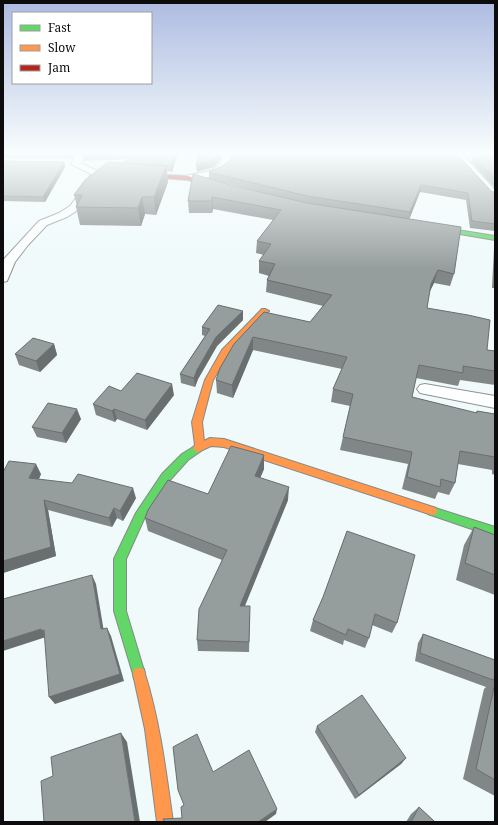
<svg xmlns="http://www.w3.org/2000/svg" width="498" height="825" font-family="'Noto Serif',serif">
<style>
.lines{fill:none;stroke-linecap:round;stroke-linejoin:round}
.street-casing{stroke:#8f9394;stroke-width:2}
.fast-casing{stroke:#858a8a;stroke-width:2}
.slow-casing{stroke:#858a8a;stroke-width:2}
.jam-casing{stroke:#858a8a;stroke-width:2}
.street{fill:#fdfefe;fill-rule:evenodd}
.fast{fill:#63d668;fill-rule:evenodd}
.slow{fill:#ff974d;fill-rule:evenodd}
.jam{fill:#b3261e;fill-rule:evenodd}
.wall{fill:#818787}
.shaded-wall{fill:#696e6e}
.building{fill:#969d9d;stroke:#696e6e}
</style>
<rect width="100%" height="100%" fill="#f0fafb"/>
<g class="lines">
<!-- street casing -->
<g class="street-casing">
<g id="street">
<path d="M77 153H86L81 163 101 173 94 188 78 210 67 217 47 225 28 245 15 262 7 281 3 282V261L5 258 39 221 59 213 70 206 84 187 91 174 71 164Z"/>
<path d="M224 153H234C233 159 231 164 227 168 221 175 190 185 183 178L185 176C201 172 221 174 224 153Z"/>
<path d="M450 153H461L464 156 495 190V199L491 198 458 160Z"/>
<path d="M425 384 495 396V408L420 393 417 389 420 385Z"/>
</g>
</g>
<!-- fast casing -->
<g class="fast-casing">
<g id="fast">
<path d="M432 226 495 236V240L430 229 429 228Z"/>
<path d="M198 444 201 445 203 448 201 451 188 460 170 480 144 519 126 559V611L145 674 144 679 139 680 134 679 133 674 114 611V559L136 513 162 474 182 454Z"/>
<path d="M432 507 495 527V537L428 514 427 511 428 508Z"/>
</g>
</g>
<!-- slow casing -->
<g class="slow-casing">
<g id="slow">
<path d="M262 309H265L269 311 228 354 213 380 202 422 204 441 210 438 224 439 436 508 437 511 436 514 432 515 224 447 211 446 198 452 195 451 193 448 195 445 192 422 205 380 222 350Z"/>
<path d="M139 668 144 669 145 674C160 722 166 772 173 822H157L145 729 133 674 134 669Z"/>
</g>
</g>
<!-- jam casing -->
<g class="jam-casing">
<path id="jam" d="M137 173 188 176 224 188 221 190 188 180 135 176V174Z"/>
</g>
<!-- street -->
<use href="#street" class="street"/>
<!-- fast -->
<use href="#fast" class="fast"/>
<!-- slow -->
<use href="#slow" class="slow"/>
<!-- jam -->
<use href="#jam" class="jam"/>
</g>
<!-- wall -->
<g class="wall">
<path d="M3 153H76L72 159 61 158H3Z"/>
<path d="M84 153H178L172 172 167 171 168 182 156 215 145 214 141 226 80 225 76 207 77 206 74 195 123 163 127 159 84 161 82 156Z"/>
<path d="M495 155V188L471 162 473 156Z"/>
<path d="M3 161 64 162 65 167 45 202 3 201Z"/>
<path d="M229 161 495 192V231L470 228 466 200 420 192 409 219 454 274 450 286 434 283 429 293 427 308 487 350 495 351V385L460 380 458 386 416 378 412 397 476 413 477 411 495 414V475L492 474V470L458 464 455 483 449 495 438 492 435 499 402 489 408 464 340 450 350 406 331 402 333 389 342 369 253 350 233 398 217 393 216 380 264 312 310 322 323 306 266 292 267 280 269 276 259 273V261L264 255 256 253 257 241 273 220 213 209 212 213H189L188 201 234 186 265 193 209 179V172L224 165Z"/>
<path d="M495 246V288H492L494 248Z"/>
<path d="M243 311V320L217 346 198 379 195 387 181 383 180 374 205 336 202 335V327Z"/>
<path d="M54 344 57 355 40 372 19 365 15 354Z"/>
<path d="M121 391 174 395 147 430 117 419 115 422 96 415 93 404Z"/>
<path d="M81 419 66 443 37 437 32 427Z"/>
<path d="M264 469 260 478 288 500 245 606 250 617 249 652 198 651 197 640 222 560 148 531 145 518 208 494Z"/>
<path d="M3 472 41 474 39 479 136 498 123 521 117 518 112 527 48 510 56 556 3 573Z"/>
<path d="M474 527 495 535V595L456 580 464 545Z"/>
<path d="M347 531 397 623 392 633 372 625 369 638 365 648 344 640 343 645 310 631 313 620 323 597Z"/>
<path d="M423 634 495 660V796L463 779 484 689 486 687 415 661 418 643Z"/>
<path d="M317 726 406 758 401 764 355 799 315 732Z"/>
<path d="M419 807 435 822H406L411 814Z"/>
</g>
<!-- shaded-wall -->
<g class="shaded-wall">
<path d="M71 153H76L72 159 71 154Z"/>
<path d="M176 153H178L172 172 171 166Z"/>
<path d="M220 153H223L221 159 214 167 197 172 196 165Z"/>
<path d="M64 162 65 167 45 202 43 197Z"/>
<path d="M166 166 168 182 156 215 154 197Z"/>
<path d="M421 185 420 192 409 220 410 212Z"/>
<path d="M142 197 145 214 141 226 138 208Z"/>
<path d="M212 197 213 209 212 213Z"/>
<path d="M438 270 434 283 427 297 431 284Z"/>
<path d="M243 311V320L217 346 198 379 195 387 194 378 197 370 216 337Z"/>
<path d="M253 337V350L233 398 232 385Z"/>
<path d="M54 344 57 355 40 372 36 361Z"/>
<path d="M172 384 174 395 147 430 145 420Z"/>
<path d="M77 409 81 419 66 443 62 433Z"/>
<path d="M114 409 117 419 115 422 112 411Z"/>
<path d="M264 455V469L255 490V476Z"/>
<path d="M36 464 41 474 34 489 29 478Z"/>
<path d="M289 487 288 500 240 617V606Z"/>
<path d="M133 488 136 498 123 521 120 511Z"/>
<path d="M44 500 48 510 56 556 3 573V561Z"/>
<path d="M114 508 117 518 112 527 109 518Z"/>
<path d="M92 575 96 584 105 638 101 629Z"/>
<path d="M107 628 111 636 124 681 55 704 49 697Z"/>
<path d="M41 629 44 630 46 637 3 651V658V641Z"/>
<path d="M121 733 127 742 140 822H135Z"/>
<path d="M406 758 401 764 355 799 359 795Z"/>
<path d="M277 809 276 814 265 822H258Z"/>
</g>
<!-- building -->
<g class="building">
<path d="M84 153H176L171 166 123 163 134 154 82 156Z"/>
<path d="M199 153H220L213 160 196 165Z"/>
<path d="M233 153H456L492 192H495V224L472 221 468 193 421 185 410 212 307 196 209 172 224 165 229 161Z"/>
<path d="M495 155V179L473 156Z"/>
<path d="M3 161 64 162 43 197 3 196Z"/>
<path d="M108 162 166 166 154 197H142L138 208 76 207 82 195H74L85 180Z"/>
<path d="M193 174 234 186 307 203 461 227 454 274 438 270 431 284 427 308 468 315 490 320 487 350 495 351V371L463 366V373L419 365 412 397 477 413V411L495 414V457L460 451 455 483 441 479 440 487 407 477 412 452 343 437 353 394 333 389 347 357 253 337 232 385 216 380 220 368 234 344 264 312 310 322 332 295 267 280 275 264 259 261 271 244 257 241 281 210 212 197V201H188Z"/>
<path d="M218 305 243 311 216 337 197 370 194 378 180 374 210 329 202 327Z"/>
<path d="M33 338 54 344 36 361 15 354Z"/>
<path d="M137 373 172 384 145 420 114 409 112 411 93 404 109 386 121 391Z"/>
<path d="M48 403 77 409 62 433 32 427Z"/>
<path d="M231 446 264 455 255 476 289 487 240 606H250L249 642 197 640 199 609 227 550 145 518 148 510 168 480 208 494Z"/>
<path d="M9 461 36 464 29 478 72 483 78 474 133 488 120 511 114 508 109 518 44 500 51 547 3 561V472Z"/>
<path d="M474 527 495 535V575L465 563Z"/>
<path d="M347 531 415 555 397 623 375 614 369 638 348 629 346 635 313 620 323 597Z"/>
<path d="M92 575 101 629 107 628 120 674 49 697 44 630 41 631V629L3 641V599Z"/>
<path d="M423 634 495 660V677L493 680 420 653Z"/>
<path d="M495 683V780L476 769Z"/>
<path d="M362 695 406 758 359 795 317 726Z"/>
<path d="M121 733 135 822H44L41 781 53 776 51 757Z"/>
<path d="M197 734 213 772 249 750 277 809 258 822H165L163 819 182 818 181 807 184 805 178 790 173 747Z"/>
<path d="M419 807 435 822H411Z"/>
</g>
<!-- sky -->
<linearGradient id="sky" x2="0" y2="1"><stop stop-color="#adbbe1"/><stop offset="0.57" stop-color="#f8fdfd"/><stop offset="1" stop-color="#f8fdfd" stop-opacity="0"/></linearGradient>
<rect width="498" height="269" fill="url(#sky)"/>
<!-- border -->
<rect width="498" height="825" fill="none" stroke="#0c0c0c" stroke-width="8"/>
<!-- legend -->
<rect x="12" y="12" width="140" height="72" fill="#ffffff" stroke="#9e9e9e"/>
<rect x="20" y="25" width="20" height="6" fill="#63d668" stroke="#9e9e9e"/>
<text x="48" y="32" font-size="12" fill="#0c0c0c">Fast</text>
<rect x="20" y="45" width="20" height="6" fill="#ff974d" stroke="#9e9e9e"/>
<text x="48" y="52" font-size="12" fill="#0c0c0c">Slow</text>
<rect x="20" y="65" width="20" height="6" fill="#b3261e" stroke="#9e9e9e"/>
<text x="48" y="72" font-size="12" fill="#0c0c0c">Jam</text>
</svg>
